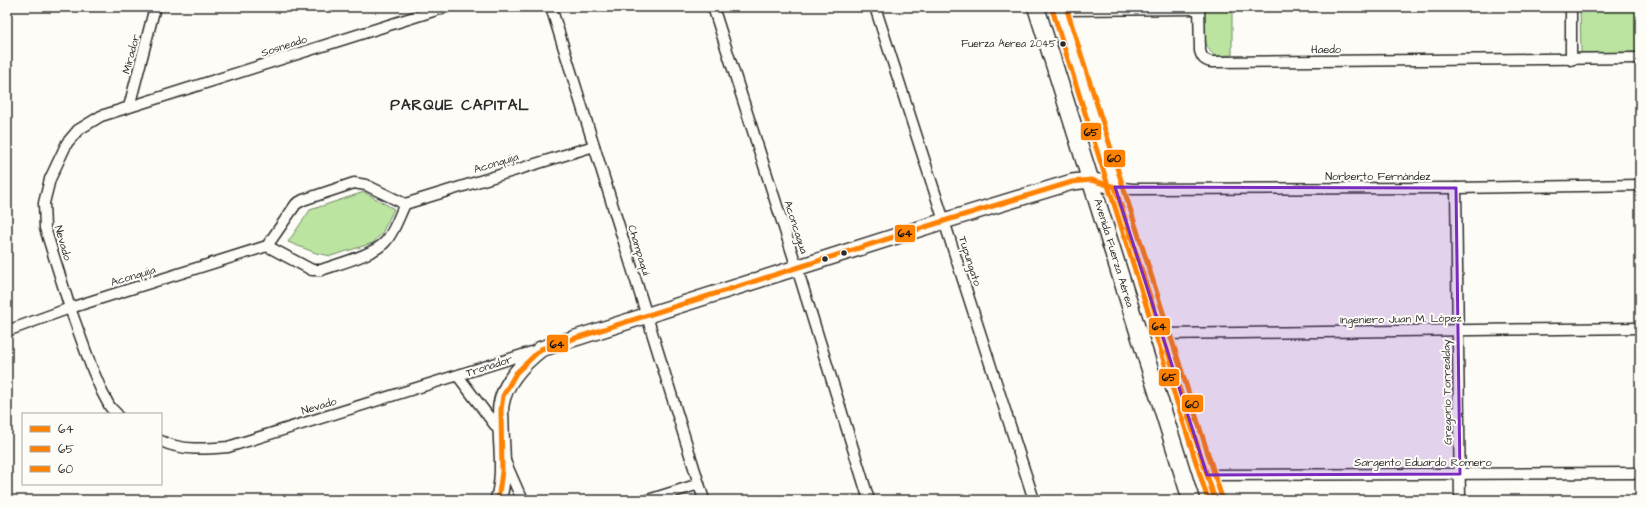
<svg xmlns="http://www.w3.org/2000/svg" width="1647" height="507" font-family="'Architects Daughter',sans-serif">
<style>
.green{fill:#bbe4a0;stroke:#738866}
.lines{fill:none;stroke-linecap:round;stroke-linejoin:round}
.street-casing{stroke:#2b2b2b;stroke-width:13}
.secondary-casing{stroke:#2b2b2b;stroke-width:18}
.primary-casing{stroke:#2b2b2b;stroke-width:19}
.street{stroke:#fdfcf7;stroke-width:10}
.secondary{stroke:#fdfcf7;stroke-width:15}
.primary{stroke:#fdfcf7;stroke-width:16}
.bus-1-casing{stroke:#fdfcf7;stroke-width:8}
.bus-2-casing{stroke:#fdfcf7;stroke-width:8}
.bus-3-casing{stroke:#fdfcf7;stroke-width:8}
.bus-1{stroke:#ff8100;stroke-width:5}
.bus-2{stroke:#ff8100;stroke-width:5}
.bus-3{stroke:#ff8100;stroke-width:5}
.marked{fill:#7b2cbf;fill-opacity:0.2;stroke:#7b2cbf;stroke-width:3;stroke-linejoin:round}
.bus-dot{fill:#2b2b2b;stroke:#fdfcf7;stroke-width:1.5}
.labels{text-anchor:middle;dominant-baseline:central;stroke-width:4;stroke-linejoin:round;paint-order:stroke}
.bus-label{font-size:10px;fill:#2b2b2b;stroke:#fdfcf7;text-anchor:end}
.street-label{font-size:11px;fill:#2b2b2b;stroke:#fdfcf7}
.district-label{font-size:15px;font-weight:bold;letter-spacing:1px;fill:#2b2b2b;stroke:#fdfcf7}
.line-badge{stroke:#fdfcf7;stroke-width:1.5}
.pale-badge-label{font-size:11px;text-anchor:middle;font-weight:bold;fill:#111}
</style>
<rect width="100%" height="100%" fill="#fdfcf7"/>
<filter id="ink" filterUnits="userSpaceOnUse"><feTurbulence type="fractalNoise" baseFrequency=".025" numOctaves="2"/><feDisplacementMap in="SourceGraphic" scale="8" xChannelSelector="R" yChannelSelector="G"/><feConvolveMatrix kernelMatrix="1 2 1 2 8 2 1 2 1" color-interpolation-filters="sRGB"/></filter>
<g filter="url(#ink)">
<!-- green -->
<g class="green">
<path d="M1204 7H1232V55L1215 56C1200 44 1204 25 1204 7Z"/>
<path d="M1580 7H1640V52L1581 53Z"/>
<path d="M364 192 394 209 382 233 373 243 331 256 316 253 288 242 310 210Z"/>
</g>
<g class="lines">
<!-- street casing -->
<g class="street-casing">
<g id="street">
<path d="M551 7 704 500"/>
<path d="M713 7 797 268 869 500"/>
<path d="M875 7 1034 500"/>
<path d="M1199 7 1200 51C1202 58 1204 60 1211 62L1640 58"/>
<path d="M1571 7V60"/>
<path d="M1060 10 1199 9"/>
<path d="M129 107 155 7"/>
<path d="M1115 187 1132 189 1456 188 1640 185"/>
<path d="M1456 188 1460 500"/>
<path d="M267 246 312 270H321C338 264 376 254 386 241 395 230 399 216 405 204"/>
<path d="M7 331 70 308 267 246 296 204 303 200 354 183 366 185 405 204 594 146"/>
<path d="M1162 334 1640 328"/>
<path d="M458 376 501 433"/>
<path d="M117 414 110 407 102 392 91 366 70 308 45 228 44 203 50 179 67 143 78 130 101 116 446 7"/>
<path d="M161 441C182 451 205 449 228 447L535 351"/>
<path d="M505 461 519 493 524 500"/>
<path d="M1207 475 1640 473"/>
<path d="M648 500 699 484"/>
</g>
</g>
<!-- secondary casing -->
<g class="secondary-casing">
<path id="secondary" d="M498 500C506 475 501 449 501 424 501 418 500 411 501 405 505 381 523 363 541 349L944 221 1072 182 1091 180 1115 187"/>
</g>
<!-- primary casing -->
<g class="primary-casing">
<g id="primary">
<path d="M1036 7 1191 500"/>
<path d="M1059 7 1215 500"/>
</g>
</g>
<!-- street -->
<use href="#street" class="street"/>
<!-- secondary -->
<use href="#secondary" class="secondary"/>
<!-- primary -->
<use href="#primary" class="primary"/>
<!-- bus-1 casing -->
<g class="bus-1-casing">
<path id="bus-1" d="M498 500 502 472 501 410 503 396 516 373 541 349 944 221 1072 182 1091 180 1115 187 1215 500"/>
</g>
<!-- bus-2 casing -->
<g class="bus-2-casing">
<path id="bus-2" d="M1052 9 1208 500"/>
</g>
<!-- bus-3 casing -->
<g class="bus-3-casing">
<path id="bus-3" d="M1066 7 1222 498"/>
</g>
<!-- bus-1 -->
<use href="#bus-1" class="bus-1"/>
<!-- bus-2 -->
<use href="#bus-2" class="bus-2"/>
<!-- bus-3 -->
<use href="#bus-3" class="bus-3"/>
</g>
</g>
<!-- marked area -->
<path class="marked" d="M1115 187 1456 188 1460 474 1207 475Z"/>
<!-- markers -->
<g class="bus-dot">
<circle cx="1063" cy="44" r="3.5"/>
<circle cx="844" cy="253" r="3.5"/>
<circle cx="825" cy="259" r="3.5"/>
</g>
<g class="labels">
<!-- bus labels -->
<g class="bus-label">
<text x="1056" y="44">Fuerza Aerea 2045</text>
</g>
<!-- street labels -->
<g class="street-label">
<text transform="translate(284 46) rotate(-18)">Sosneado</text>
<text x="1326" y="49">Haedo</text>
<text transform="translate(131 54) rotate(-75)">Mirador</text>
<text transform="translate(496 163) rotate(-17)">Aconquija</text>
<text x="1378" y="176">Norberto Fernández</text>
<text transform="translate(796 227) rotate(72)">Aconcagua</text>
<text transform="translate(63 243) rotate(74)">Nevado</text>
<text transform="translate(639 250) rotate(73)">Champaquí</text>
<text transform="translate(1114 253) rotate(73)">Avenida Fuerza Aérea</text>
<text transform="translate(970 261) rotate(72)">Tupungato</text>
<text transform="translate(133 276) rotate(-17)">Aconquija</text>
<text transform="translate(1401 319) rotate(-1)">Ingeniero Juan M. López</text>
<text transform="translate(489 366) rotate(-18)">Tronador</text>
<text transform="translate(1447 392) rotate(-91)">Gregorio Torrealday</text>
<text transform="translate(319 406) rotate(-17)">Nevado</text>
<text x="1423" y="462">Sargento Eduardo Romero</text>
</g>
<!-- district labels -->
<g class="district-label">
<text x="460" y="105">PARQUE CAPITAL</text>
</g>
</g>
<g class="line-badge">
<rect x="1080" y="122" width="22" height="19" rx="4" fill="#ff8100"/>
<rect x="1103" y="149" width="23" height="19" rx="4" fill="#ff8100"/>
<rect x="894" y="224" width="22" height="19" rx="4" fill="#ff8100"/>
<rect x="1148" y="317" width="23" height="19" rx="4" fill="#ff8100"/>
<rect x="546" y="334" width="23" height="19" rx="4" fill="#ff8100"/>
<rect x="1158" y="368" width="22" height="19" rx="4" fill="#ff8100"/>
<rect x="1181" y="394" width="23" height="19" rx="4" fill="#ff8100"/>
</g>
<g class="pale-badge-label">
<text x="1091" y="136">65</text>
<text x="1114" y="162">60</text>
<text x="905" y="237">64</text>
<text x="1159" y="330">64</text>
<text x="557" y="348">64</text>
<text x="1169" y="381">65</text>
<text x="1192" y="408">60</text>
</g>
<!-- margin -->
<rect width="1647" height="507" fill="none" stroke="#fdfcf7" stroke-width="24"/>
<rect x="12" y="12" width="1623" height="483" fill="none" stroke="#2b2b2b" stroke-width="1.5" filter="url(#ink)"/>
<!-- legend -->
<rect x="22" y="413" width="140" height="72" fill="#fdfcf7" stroke="#a9a8a5"/>
<rect x="30" y="426" width="20" height="6" fill="#ff8100" stroke="#a9a8a5"/>
<text x="58" y="433" font-size="12" fill="#2b2b2b">64</text>
<rect x="30" y="446" width="20" height="6" fill="#ff8100" stroke="#a9a8a5"/>
<text x="58" y="453" font-size="12" fill="#2b2b2b">65</text>
<rect x="30" y="466" width="20" height="6" fill="#ff8100" stroke="#a9a8a5"/>
<text x="58" y="473" font-size="12" fill="#2b2b2b">60</text>
</svg>
